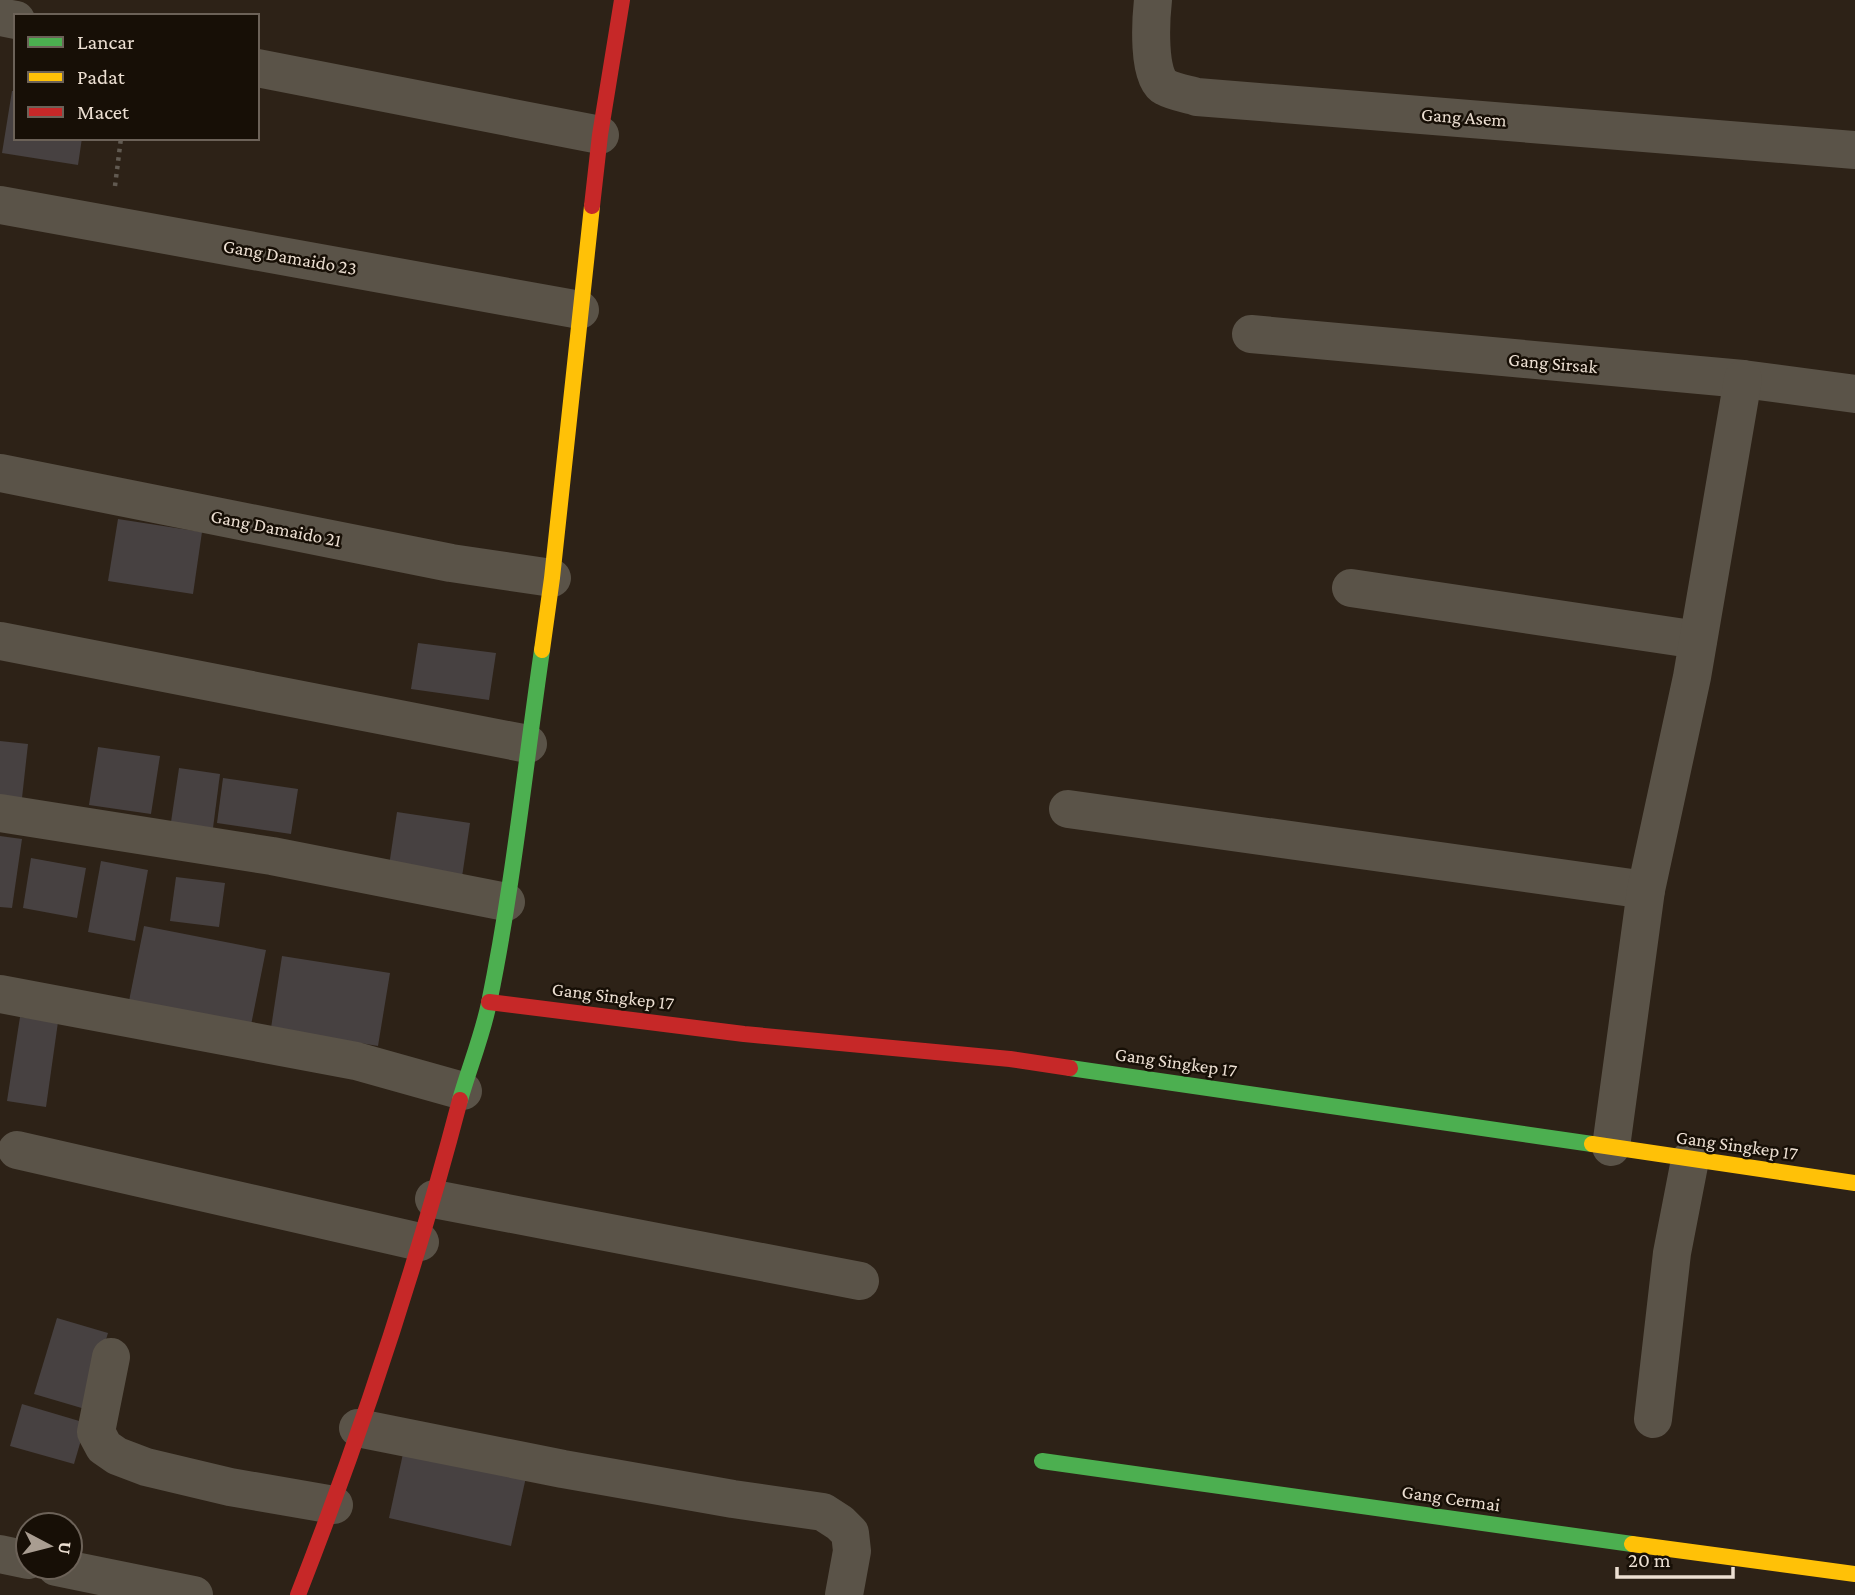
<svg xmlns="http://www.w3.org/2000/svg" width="1855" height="1595" font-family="'Crimson Pro',serif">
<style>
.building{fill:#474141}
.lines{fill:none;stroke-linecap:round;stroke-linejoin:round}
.path{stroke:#615a51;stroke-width:4.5;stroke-dasharray:3.5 5;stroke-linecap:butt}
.street{stroke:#5a5348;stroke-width:38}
.fast{stroke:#4caf50;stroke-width:16}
.slow{stroke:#ffc107;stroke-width:16}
.jam{stroke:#c62828;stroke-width:16}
.labels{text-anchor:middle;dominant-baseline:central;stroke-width:5;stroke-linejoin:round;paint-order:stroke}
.street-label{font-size:19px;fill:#ecdfd2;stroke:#170f06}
</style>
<rect width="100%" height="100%" fill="#2d2217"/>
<!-- building -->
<g class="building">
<path d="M12 91H16V138H82L78 165 2 153Z"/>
<path d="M118 519 202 532 193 594 108 581Z"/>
<path d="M418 643 496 653 489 700 411 689Z"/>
<path d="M0 741 28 744 22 798 0 796Z"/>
<path d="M98 747 160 756 151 814 89 805Z"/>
<path d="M179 768 220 774 213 828 171 822Z"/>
<path d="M223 778 298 789 291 834 217 823Z"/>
<path d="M397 812 470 823 462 877 389 866Z"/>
<path d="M0 836 22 839 12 908 0 907Z"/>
<path d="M31 858 86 868 77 918 23 908Z"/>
<path d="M101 861 148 870 135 941 88 932Z"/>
<path d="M176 877 225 883 219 927 170 921Z"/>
<path d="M144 926 266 950 250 1030 128 1006Z"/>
<path d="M282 956 390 973 378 1046 271 1028Z"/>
<path d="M20 1017 58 1022 46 1107 7 1101Z"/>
<path d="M57 1318 108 1333 85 1409 34 1394Z"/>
<path d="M22 1404 86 1423 74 1464 10 1446Z"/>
<path d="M404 1449 526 1477 511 1546 389 1518Z"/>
</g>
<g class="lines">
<!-- path -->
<path class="path" d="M115 186 121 138"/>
<!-- street -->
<g class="street">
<path d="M1153 0C1151 18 1147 78 1165 87 1174 92 1187 94 1197 97L1855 150"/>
<path d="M0 17 16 20"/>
<path d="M257 68 600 135"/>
<path d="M0 205 580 310"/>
<path d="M1251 334 1743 379 1855 394"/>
<path d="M0 473 451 563 552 578"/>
<path d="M1351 588 1698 640"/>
<path d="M0 641 528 744"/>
<path d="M1068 809 1646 890"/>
<path d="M0 813 272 856 506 902"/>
<path d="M0 994 356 1061 463 1091"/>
<path d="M1611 1147 1646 890 1692 677 1743 379"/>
<path d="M17 1150 420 1242"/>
<path d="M434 1199 860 1281"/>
<path d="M111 1357 96 1432 104 1447 117 1456 146 1467 230 1487 334 1505"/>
<path d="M1653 1419 1672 1253 1690 1160"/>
<path d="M358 1428 563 1469 733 1499 823 1512 840 1523 850 1533 852 1551 844 1595"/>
<path d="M0 1554 28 1560"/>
<path d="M56 1567 194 1595"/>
</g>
<!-- fast -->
<g class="fast">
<path d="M1070 1068 1592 1144"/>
<path d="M460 1100C469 1068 482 1037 489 1003 513 887 525 767 542 650"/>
<path d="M1042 1461 1632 1544"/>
</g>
<!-- slow -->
<g class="slow">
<path d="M542 650 552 578 592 206"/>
<path d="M1592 1144 1855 1183"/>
<path d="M1632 1544 1855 1574"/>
</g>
<!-- jam -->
<g class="jam">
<path d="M592 206 600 135 622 0"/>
<path d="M489 1002 744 1034 1010 1059 1070 1068"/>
<path d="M298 1595C361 1434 416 1268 460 1100"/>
</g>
</g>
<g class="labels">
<!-- street labels -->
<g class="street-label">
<text transform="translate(1464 117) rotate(4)">Gang Asem</text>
<text transform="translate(290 257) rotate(10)">Gang Damaido 23</text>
<text transform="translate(1553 363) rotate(5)">Gang Sirsak</text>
<text transform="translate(276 528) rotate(11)">Gang Damaido 21</text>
<text transform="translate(613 996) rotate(7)">Gang Singkep 17</text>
<text transform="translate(1176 1062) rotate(8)">Gang Singkep 17</text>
<text transform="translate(1737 1145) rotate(8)">Gang Singkep 17</text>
<text transform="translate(1451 1498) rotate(8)">Gang Cermai</text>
</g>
</g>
<!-- legend -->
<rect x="14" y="14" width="245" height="126" fill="#170f06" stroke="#6c6258" stroke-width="2"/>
<rect x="28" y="37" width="35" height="10" fill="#4caf50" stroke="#6c6258" stroke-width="2"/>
<text x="77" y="49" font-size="21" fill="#ecdfd2">Lancar</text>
<rect x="28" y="72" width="35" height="10" fill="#ffc107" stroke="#6c6258" stroke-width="2"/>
<text x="77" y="84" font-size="21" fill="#ecdfd2">Padat</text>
<rect x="28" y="107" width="35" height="10" fill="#c62828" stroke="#6c6258" stroke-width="2"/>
<text x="77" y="119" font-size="21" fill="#ecdfd2">Macet</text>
<!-- north arrow -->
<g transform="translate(49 1546) rotate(97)"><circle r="33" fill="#170f06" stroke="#6c6258" stroke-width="2"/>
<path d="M0-5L12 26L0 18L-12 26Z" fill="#a99d91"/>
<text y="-10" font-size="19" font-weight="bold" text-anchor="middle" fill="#ecdfd2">U</text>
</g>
<!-- scale -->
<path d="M1617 1567v10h116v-10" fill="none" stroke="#ecdfd2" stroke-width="3.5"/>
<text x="1628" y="1567" font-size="21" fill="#ecdfd2" stroke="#170f06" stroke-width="5" paint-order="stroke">20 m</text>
</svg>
